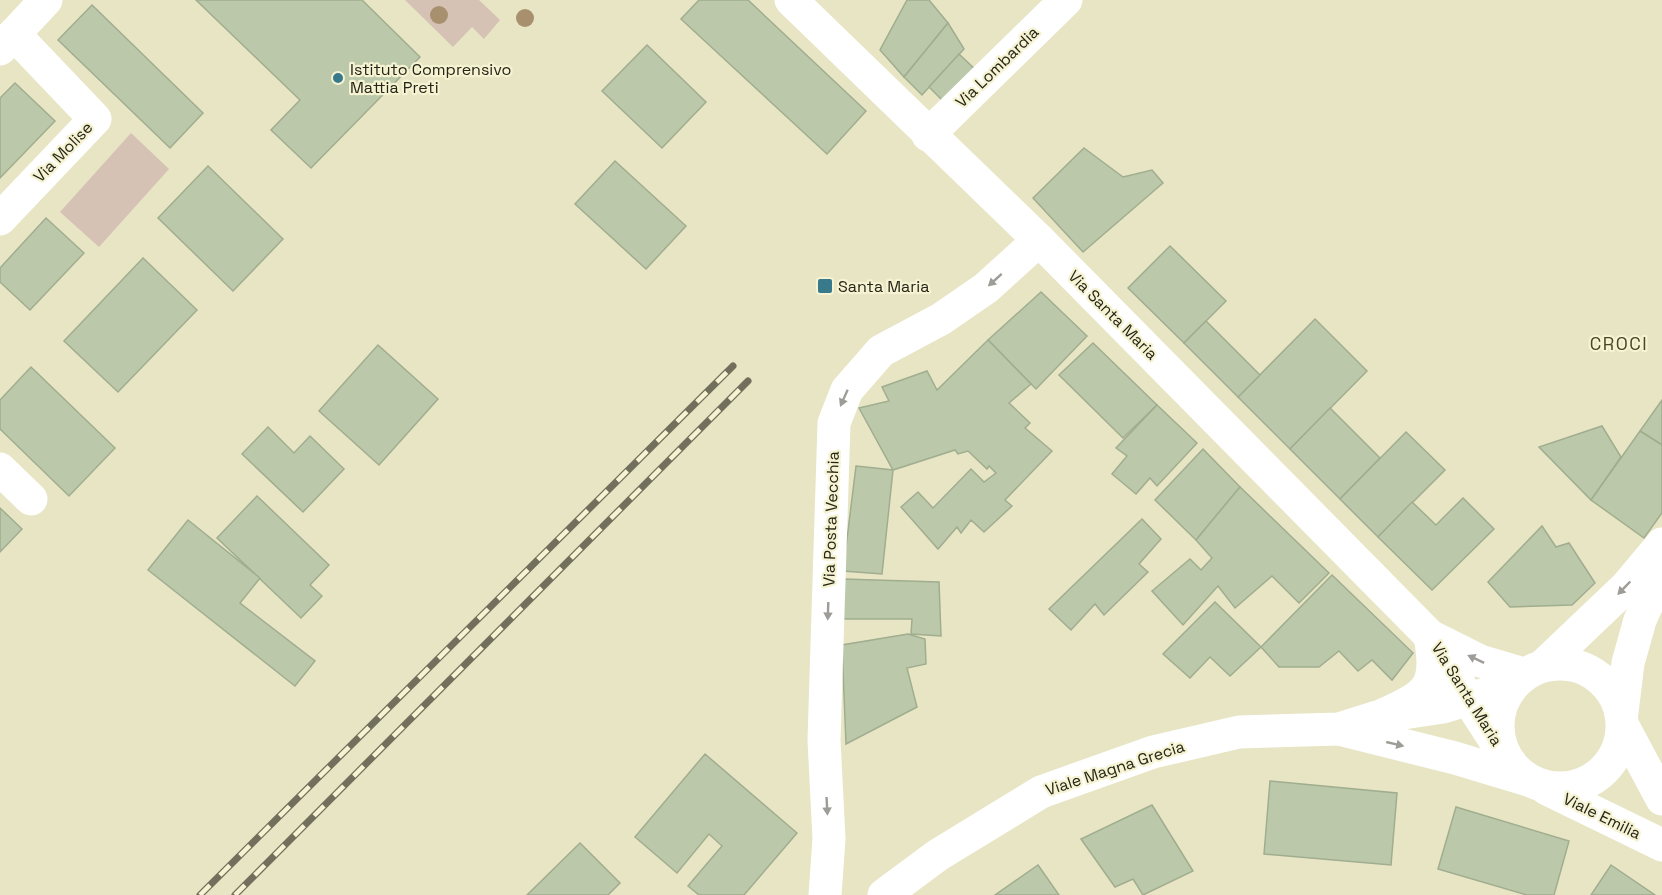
<svg xmlns="http://www.w3.org/2000/svg" width="1662" height="895" font-family="'Space Grotesk',sans-serif">
<style>
.green{fill:#d5c2b5}
.building{fill:#bbc9aa;stroke:#a0ad8f;stroke-width:1.5}
.lines{fill:none;stroke-linecap:round;stroke-linejoin:round}
.minor{stroke:#fff;stroke-width:33}
.major{stroke:#fff;stroke-width:33}
.rail-casing{stroke:#72705c;stroke-width:7}
.rail{stroke:#f5f3d1;stroke-width:4.5;stroke-dasharray:14;stroke-linecap:butt}
.tree{fill:#a8906e}
.oneway{fill:#9d9c97}
.poi-dot{fill:#387a8c;stroke:#f5f3d1;stroke-width:2}
.labels{text-anchor:middle;dominant-baseline:central;stroke-width:4.5;stroke-linejoin:round;paint-order:stroke}
.street-label{font-size:16px;fill:#252418;stroke:#f5f3d1}
.poi-label{font-size:16px;fill:#252418;stroke:#f5f3d1;text-anchor:start}
.neighbourhood-label{font-size:18px;letter-spacing:1.5px;fill:#484529;stroke:#f5f3d1}
</style>
<rect width="100%" height="100%" fill="#e8e5c4"/>
<!-- green -->
<g class="green">
<path d="M405 0H479L500 20 484 39 472 27 453 47Z"/>
<path d="M131 133 169 169 99 247 60 212Z"/>
</g>
<!-- building -->
<g class="building">
<path d="M196 0H362L420 57 311 168 271 130 300 100Z"/>
<path d="M699 0H748L866 111 827 154 681 19Z"/>
<path d="M907 0H929L948 23 904 77 880 50Z"/>
<path d="M92 5 203 113 170 148 58 40Z"/>
<path d="M948 23 964 49 922 95 904 77Z"/>
<path d="M647 45 706 102 662 148 602 91Z"/>
<path d="M959 54 980 74 945 103 929 87Z"/>
<path d="M15 83 55 121 0 178V98Z"/>
<path d="M1084 148 1123 177 1152 170 1163 183 1083 252 1033 198Z"/>
<path d="M615 161 686 226 646 269 575 204Z"/>
<path d="M208 166 283 239 233 291 158 218Z"/>
<path d="M46 218 84 253 30 310 0 282V268Z"/>
<path d="M1170 246 1226 301 1184 343 1128 288Z"/>
<path d="M143 258 197 310 118 392 64 341Z"/>
<path d="M1041 292 1087 336 1036 389 988 340Z"/>
<path d="M1315 319 1367 371 1290 449 1238 397Z"/>
<path d="M1206 321 1260 375 1238 397 1184 343Z"/>
<path d="M988 340 1031 384 1009 403 1030 423 1025 428 1052 451 1005 500 1012 506 984 532 971 520 961 533 957 527 938 549 901 507 918 492 933 508 971 469 984 482 996 473 989 466 987 469 968 451 958 454 955 450 893 470 859 408 889 401 882 387 927 371 937 390Z"/>
<path d="M1093 343 1157 405 1123 438 1059 375Z"/>
<path d="M378 345 438 399 379 465 319 411Z"/>
<path d="M31 367 115 448 69 496 0 429V400Z"/>
<path d="M1662 400V445L1640 431Z"/>
<path d="M1157 405 1197 443 1157 486 1150 478 1136 494 1112 474 1127 456 1116 448Z"/>
<path d="M1330 408 1380 458 1340 499 1290 449Z"/>
<path d="M1602 426 1621 457 1591 500 1539 447Z"/>
<path d="M268 427 294 453 310 436 344 469 303 512 242 454Z"/>
<path d="M1640 431 1662 445V513L1644 538 1591 500Z"/>
<path d="M1406 432 1445 470 1378 537 1340 499Z"/>
<path d="M1203 449 1240 487 1196 540 1155 500Z"/>
<path d="M856 466 893 470 882 574 843 571Z"/>
<path d="M1240 487 1329 573 1299 603 1272 576 1235 608 1218 586 1183 625 1152 591 1190 559 1201 570 1212 558 1196 540Z"/>
<path d="M257 496 329 565 310 585 322 596 301 618 217 538Z"/>
<path d="M1463 498 1494 529 1432 590 1378 537 1412 502 1436 525Z"/>
<path d="M0 508 22 529 0 552Z"/>
<path d="M1142 519 1161 539 1139 564 1148 572 1104 615 1095 604 1071 630 1049 609Z"/>
<path d="M188 520 260 578 240 603 315 661 295 686 148 570Z"/>
<path d="M1542 526 1556 547 1569 543 1595 583 1572 605 1510 607 1488 582Z"/>
<path d="M1332 575 1413 653 1392 680 1372 660 1358 671 1339 651 1319 667H1279L1261 647Z"/>
<path d="M843 579 939 582 941 636 911 634 912 619H839Z"/>
<path d="M1215 602 1261 647 1230 676 1210 657 1190 678 1163 654Z"/>
<path d="M908 634 925 639 926 664 907 668 917 707 846 744 842 645Z"/>
<path d="M705 754 797 833 744 895H699L688 886 722 846 709 834 677 873 635 837Z"/>
<path d="M1270 781 1397 793 1391 865 1264 854Z"/>
<path d="M1152 805 1193 871 1143 895 1133 879 1115 887 1081 839Z"/>
<path d="M1456 807 1569 841 1554 895H1527L1438 869Z"/>
<path d="M580 843 620 883 608 895H527Z"/>
<path d="M1038 865 1059 895H995Z"/>
<path d="M1611 865 1655 895H1591Z"/>
</g>
<g class="lines">
<!-- minor -->
<g class="minor">
<path d="M791 0 1039 240 1430 636 1469 700 1503 753"/>
<path d="M0 49 46 0"/>
<path d="M928 135 1066 0"/>
<path d="M0 219 95 119 14 34"/>
<path d="M0 469 31 499"/>
<path d="M1430 636 1480 661 1524 674"/>
<path d="M1383 715C1426 695 1440 689 1430 637"/>
<path d="M825 895 829 839 824 740 834 423 847 390 881 351 941 319 986 288 1039 240"/>
</g>
<!-- major -->
<g class="major">
<circle cx="1560" cy="726" r="62"/>
<path d="M1544 665 1626 587 1662 544"/>
<path d="M1622 712 1628 663 1640 620 1662 571"/>
<path d="M1623 726 1662 799"/>
<path d="M1339 729 1455 758 1528 780"/>
<path d="M1547 789 1662 845"/>
<path d="M884 895 938 855 1041 792 1153 752 1239 732 1339 729 1377 717 1443 707 1512 686"/>
</g>
<!-- rail casing -->
<g class="rail-casing">
<g id="rail">
<path d="M200 895 733 366"/>
<path d="M235 895 748 381"/>
</g>
</g>
<!-- rail -->
<use href="#rail" class="rail"/>
</g>
<!-- trees -->
<g class="tree">
<circle cx="439" cy="15" r="9"/>
<circle cx="525" cy="18" r="9"/>
</g>
<!-- one-way arrows -->
<defs><path id="oneway-solid" d="M-6-.8H1V-3.2L6.5 0L1 3.2V.8H-6Z" transform="scale(1.5)"/></defs>
<g class="oneway">
<use href="#oneway-solid" transform="translate(995 280) rotate(138)"/>
<use href="#oneway-solid" transform="translate(844 398) rotate(114)"/>
<use href="#oneway-solid" transform="translate(1624 588) rotate(134)"/>
<use href="#oneway-solid" transform="translate(828 611) rotate(92)"/>
<use href="#oneway-solid" transform="translate(1476 659) rotate(-155)"/>
<use href="#oneway-solid" transform="translate(1395 744) rotate(13)"/>
<use href="#oneway-solid" transform="translate(827 806) rotate(87)"/>
</g>
<!-- markers -->
<g class="poi-dot">
<circle cx="338" cy="78" r="6"/>
<rect x="817" y="278" width="16" height="16" rx="3"/>
</g>
<g class="labels">
<!-- street labels -->
<g class="street-label">
<text transform="translate(997 67) rotate(-44)">Via Lombardia</text>
<text transform="translate(63 152) rotate(-46)">Via Molise</text>
<text transform="translate(1113 315) rotate(45)">Via Santa Maria</text>
<text transform="translate(831 519) rotate(-88)">Via Posta Vecchia</text>
<text transform="translate(1467 694) rotate(58)">Via Santa Maria</text>
<text transform="translate(1115 768) rotate(-18)">Viale Magna Grecia</text>
<text transform="translate(1602 816) rotate(26)">Viale Emilia</text>
</g>
<!-- poi labels -->
<g class="poi-label">
<text x="350" y="69">Istituto Comprensivo<tspan x="350" dy="18">Mattia Preti</tspan></text>
<text x="838" y="286">Santa Maria</text>
</g>
<!-- neighbourhood labels -->
<g class="neighbourhood-label">
<text x="1619" y="343">CROCI</text>
</g>
</g>
</svg>
